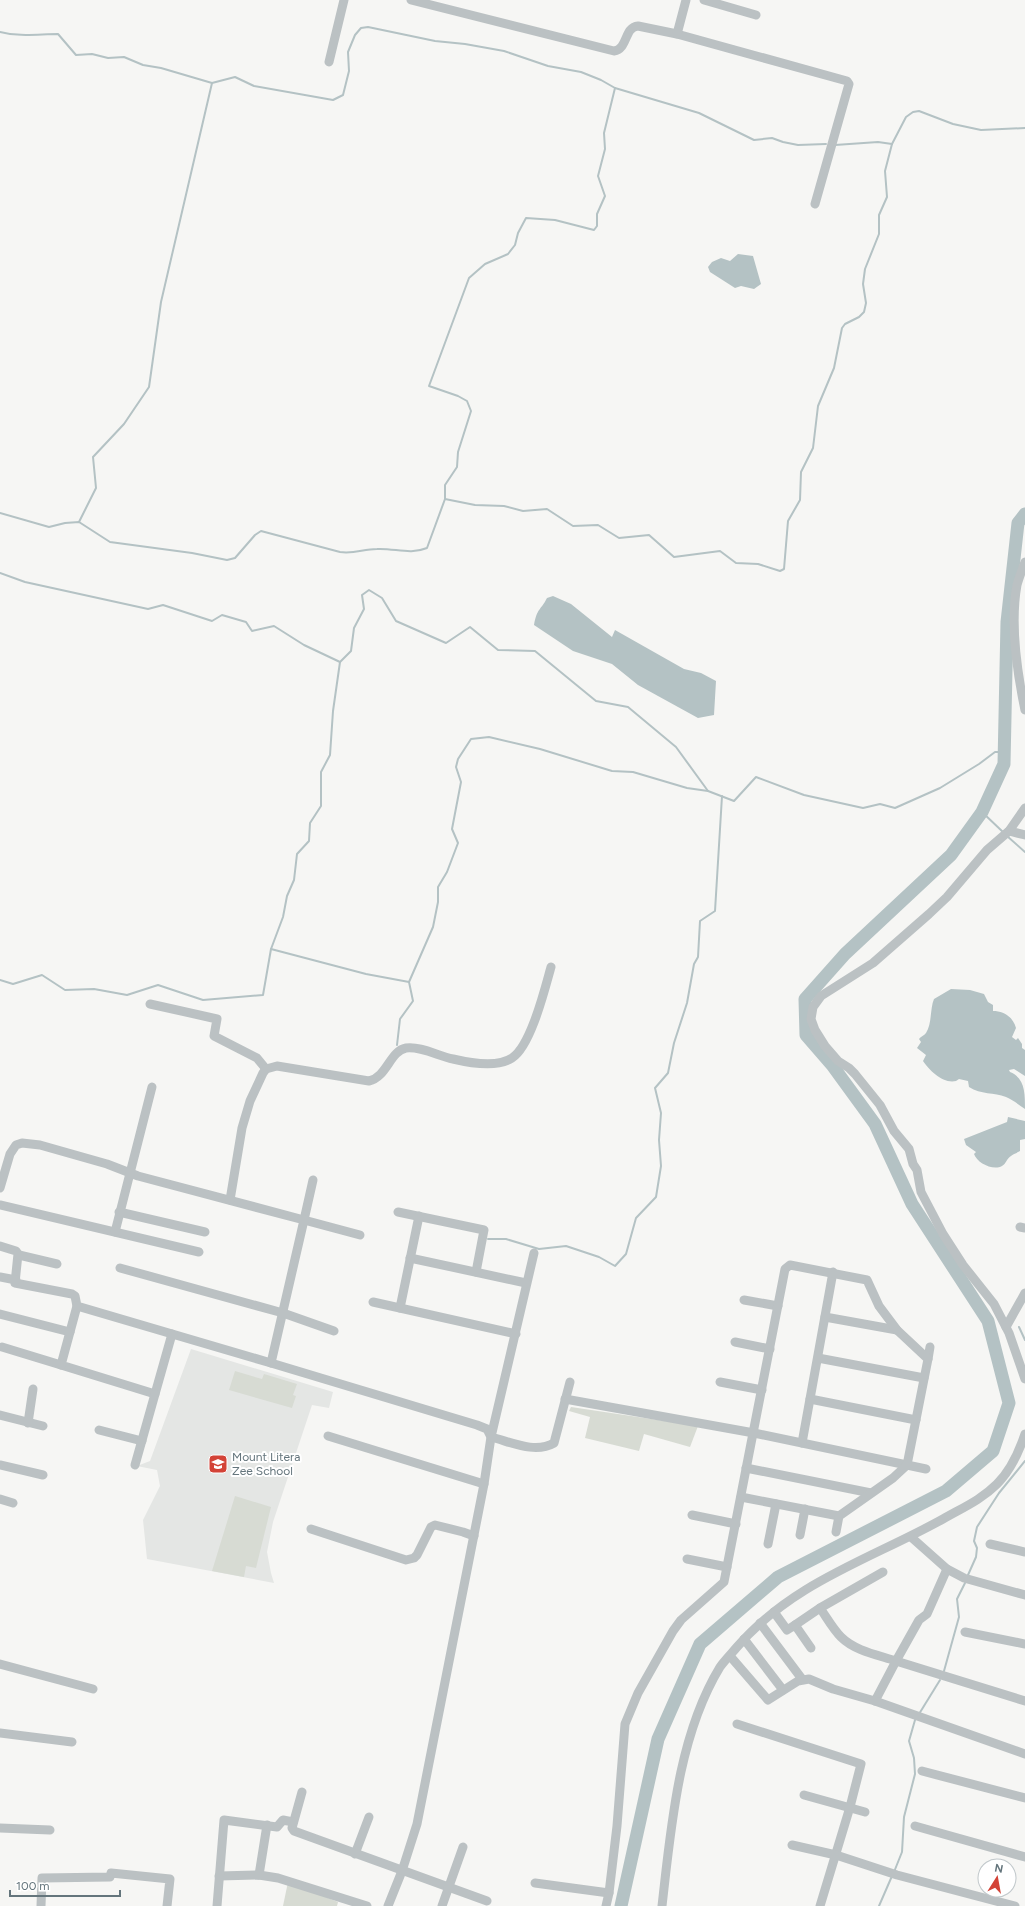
<svg xmlns="http://www.w3.org/2000/svg" width="1025" height="1906" font-family="Figtree,sans-serif">
<style>
.built{fill:#e4e6e4}
.green{fill:#d7dbd3}
.water{fill:#b4c2c4}
.lines{fill:none;stroke-linecap:round;stroke-linejoin:round}
.stream{stroke:#b4c2c4;stroke-width:2}
.river{stroke:#b4c2c4;stroke-width:13}
.minor{stroke:#bbc1c3;stroke-width:9}
.labels{text-anchor:middle;dominant-baseline:central;stroke-width:4;stroke-linejoin:round;paint-order:stroke}
.poi-label{font-size:12px;fill:#64757c;stroke:#fff;text-anchor:start}
</style>
<rect width="100%" height="100%" fill="#f6f6f4"/>
<!-- built -->
<path class="built" d="M191 1349 333 1392 329 1408 312 1405 273 1522 267 1552 271 1573 274 1583 147 1559 143 1520 160 1486 157 1470 137 1466 150 1461Z"/>
<!-- green -->
<g class="green">
<path d="M235 1371 262 1379 264 1374 297 1384 293 1395 296 1396 292 1408 229 1390Z"/>
<path d="M571 1407 698 1426 690 1447 644 1434 639 1451 585 1438 590 1417 569 1411Z"/>
<path d="M235 1496 271 1507 256 1568 246 1566 244 1577 212 1571Z"/>
<path d="M288 1882 338 1902 337 1906H283Z"/>
</g>
<!-- water -->
<g class="water">
<path d="M738 254 753 256 761 284 754 289 741 286 735 288 710 272 708 267 712 262 721 258 730 261Z"/>
<path d="M553 596 571 604 612 637 615 630 684 669 701 673 716 681 714 715 698 718 638 685 612 664 573 651 534 625C537 608 541 610 547 598Z"/>
<path d="M951 989 970 990 984 994 988 1002 993 1005V1011C1004 1011 1013 1017 1016 1028L1012 1037 1016 1040 1018 1038 1022 1044V1048L1025 1050V1076L1014 1069 1009 1070 1010 1072C1025 1078 1025 1093 1025 1109 1019 1105 1013 1100 1006 1097 994 1092 981 1095 969 1087L968 1081 959 1079 956 1081C943 1084 930 1071 923 1061L926 1055 917 1048 921 1042 919 1039C921 1036 924 1036 926 1033 932 1024 930 1008 934 999Z"/>
<path d="M1008 1117 1025 1121V1139L1020 1140V1151C1017 1153 1013 1154 1011 1156 1007 1158 1006 1164 1002 1166 993 1171 977 1163 974 1154L976 1152 966 1145 964 1139 1007 1122Z"/>
</g>
<g class="lines">
<!-- stream -->
<g class="stream">
<path d="M0 32C19 37 39 34 58 34L76 55 92 54 108 58 124 57 143 65 161 68 212 83 235 77 254 86 333 100 343 95 349 71 348 52 355 35 361 28 368 27 435 41 465 44 504 51 548 66 581 72 601 80 615 88 699 113 754 140 772 138 783 142 798 145 826 144"/>
<path d="M835 145 878 142 892 144"/>
<path d="M445 499V485L457 467 458 452 471 411 467 401 458 396 429 386 469 278 485 264 508 254 515 245 518 233 526 218 555 220 594 230 597 226V214L605 196 598 176 605 149 604 133 615 88"/>
<path d="M0 513 49 527 65 523 79 522 110 542 192 553 227 560 235 558 255 535 261 531 340 552C355 554 363 549 377 549 395 548 410 555 427 548L445 499 475 505 504 506 523 511 547 509 573 526 598 525 619 538 649 535 674 557 720 551 736 563 758 564 780 571 784 569 788 521 800 500 801 472 813 448 818 406 834 368 842 328 845 324 859 317 864 312 866 303 863 284 865 269 879 234V215L887 197 885 171 892 144 906 117 913 112 919 111 953 124 981 130 1025 128"/>
<path d="M79 522 96 488 93 457 124 424 149 387 161 302 212 83"/>
<path d="M0 573 25 582 148 609 163 605 212 621 222 615 246 622 252 631 274 626 304 645 340 662 351 651 354 628 364 609 362 595 369 590 382 598 396 621 446 643 470 627 498 650 535 651 596 701 628 707 676 747 708 791 734 801 756 777 804 795 863 808 880 804 895 808 940 788 979 764 995 752H1004"/>
<path d="M982 812 1004 833"/>
<path d="M1007 836 1025 852"/>
<path d="M271 949 366 974 409 982 413 1001 400 1019 397 1045"/>
<path d="M0 980 13 984 42 975 65 990 94 989 127 995 158 985 203 1000 263 995 271 949 283 917 287 896 294 880 297 854 309 841 310 823 321 806V772L330 755 333 711 340 662"/>
<path d="M409 982 433 927 438 902V887L447 872 458 843 452 829 461 782 456 767 458 759 471 739 489 737 540 749 612 771 633 772 687 788 708 791"/>
<path d="M488 1239H506L539 1249 566 1246 599 1257 615 1266 626 1254 636 1218 656 1197 661 1166 659 1140 661 1113 655 1088 668 1073 674 1043 687 1003 694 964 698 957 700 921 715 911 722 796"/>
<path d="M1019 1327 1025 1340"/>
<path d="M968 1575 976 1557 977 1548 974 1541 977 1527 999 1493 1025 1461"/>
<path d="M944 1671 959 1617 957 1599 965 1583"/>
<path d="M919 1714 940 1680"/>
<path d="M894 1872 902 1852 904 1817 915 1774 914 1758 909 1741 915 1720"/>
<path d="M879 1906 892 1876"/>
</g>
<!-- river -->
<path class="river" d="M621 1906 658 1739 700 1644 778 1577 946 1491 993 1451 1009 1403 988 1321 912 1204 875 1124 832 1065 806 1035 805 999 845 954 951 855 982 812 1004 764 1007 622 1018 523 1025 514"/>
<!-- minor -->
<g class="minor">
<path d="M411 0 614 51C628 49 624 27 638 26L677 34 847 81 849 84 815 204"/>
<path d="M704 0 756 15"/>
<path d="M677 34 686 0"/>
<path d="M329 62 344 0"/>
<path d="M1025 562C1022 570 1019 578 1017 585 1010 624 1017 672 1025 710"/>
<path d="M1025 808 1009 831 987 850 947 897 929 914 873 963 821 996 813 1007 811 1019 815 1030 825 1046 838 1061 849 1068 855 1074 880 1105 894 1131 909 1149 913 1164 917 1170 921 1192 943 1234 963 1265 994 1304 1009 1333 1025 1379"/>
<path d="M1009 831 1025 835"/>
<path d="M150 1004 217 1019 214 1036 257 1058 266 1069"/>
<path d="M313 1180 304 1220 360 1235"/>
<path d="M0 1188 10 1154 16 1145 22 1143 40 1145 107 1164 138 1176 304 1220 271 1363 477 1425 487 1429 491 1437 484 1484 417 1824 402 1871 388 1906"/>
<path d="M230 1200 242 1128 250 1101 263 1073 266 1069 277 1066 369 1081C387 1077 390 1051 406 1048 421 1046 438 1056 453 1059 470 1063 497 1068 512 1058 531 1046 545 988 551 967"/>
<path d="M0 1205 199 1252"/>
<path d="M119 1212 205 1232"/>
<path d="M398 1212 484 1230 476 1272"/>
<path d="M1020 1227 1025 1228"/>
<path d="M115 1232 152 1087"/>
<path d="M0 1246 16 1251 18 1254 15 1283 72 1294 75 1296 77 1306 271 1363"/>
<path d="M534 1253 491 1437C511 1442 535 1454 554 1443L570 1382"/>
<path d="M19 1255 57 1264"/>
<path d="M410 1258 526 1283"/>
<path d="M120 1268 283 1313 334 1331"/>
<path d="M0 1277 16 1280"/>
<path d="M744 1300 778 1306"/>
<path d="M373 1302 516 1334"/>
<path d="M77 1306 61 1365 155 1394 172 1334"/>
<path d="M400 1308 419 1216"/>
<path d="M0 1314 70 1332"/>
<path d="M825 1317 897 1330"/>
<path d="M1006 1327 1025 1293"/>
<path d="M735 1342 770 1349"/>
<path d="M2 1347 61 1365"/>
<path d="M818 1358 924 1378"/>
<path d="M928 1359 930 1347"/>
<path d="M720 1382 762 1390"/>
<path d="M565 1399 754 1433 926 1469"/>
<path d="M810 1399 916 1420"/>
<path d="M0 1415 43 1426"/>
<path d="M28 1423 33 1389"/>
<path d="M99 1430 142 1441"/>
<path d="M328 1436 484 1484"/>
<path d="M802 1443 833 1272"/>
<path d="M0 1465 43 1475"/>
<path d="M135 1465 155 1394"/>
<path d="M746 1468 871 1493"/>
<path d="M741 1497 839 1516"/>
<path d="M0 1499 13 1503"/>
<path d="M692 1515 736 1524"/>
<path d="M311 1529 406 1560 414 1558 417 1555 431 1527 435 1525 463 1532 474 1536"/>
<path d="M800 1535 805 1509"/>
<path d="M911 1537 947 1569 964 1578 1025 1595"/>
<path d="M768 1544 776 1504"/>
<path d="M990 1544 1025 1552"/>
<path d="M687 1559 727 1567"/>
<path d="M947 1569 927 1614 919 1620 896 1661 1025 1701"/>
<path d="M820 1608 883 1572"/>
<path d="M774 1612 787 1630 795 1625 811 1648"/>
<path d="M760 1623 802 1679"/>
<path d="M795 1625 820 1608C827 1618 833 1629 841 1637 855 1651 878 1655 896 1661L875 1701"/>
<path d="M965 1632 1025 1644"/>
<path d="M744 1639 783 1690"/>
<path d="M730 1656 768 1700 798 1681 809 1679 833 1689 875 1701 1025 1754"/>
<path d="M0 1664 93 1689"/>
<path d="M737 1724 861 1764 850 1807 820 1906"/>
<path d="M0 1733 72 1742"/>
<path d="M922 1771 1025 1798"/>
<path d="M302 1792 292 1828 294 1831 487 1901"/>
<path d="M804 1795 865 1812"/>
<path d="M915 1826 1025 1857"/>
<path d="M0 1828 50 1830"/>
<path d="M792 1845 836 1855 897 1875 1015 1906"/>
<path d="M355 1854 369 1817"/>
<path d="M259 1875 267 1825"/>
<path d="M219 1876 259 1875 278 1878 367 1906"/>
<path d="M535 1883 609 1893"/>
<path d="M41 1906 42 1878 110 1877 111 1873 170 1879 167 1906"/>
<path d="M217 1906 224 1820 277 1827 283 1820 293 1822"/>
<path d="M442 1906 463 1847"/>
<path d="M606 1906 609 1893 617 1826 625 1724 638 1693 673 1631 681 1620 724 1582 785 1269 790 1265 867 1280 879 1306 897 1330 928 1359 907 1465 893 1478 839 1516 836 1532"/>
<path d="M662 1906C671 1828 678 1736 720 1667 725 1660 732 1653 737 1647 793 1582 871 1559 943 1519 962 1508 981 1500 997 1484 1010 1471 1019 1452 1025 1434"/>
</g>
</g>
<!-- icons -->
<defs>
<g id="school-square" transform="scale(1)"><rect x="-9" y="-9" width="18" height="18" rx="4" fill="#d34337" stroke="#fff"/><path d="M0-5L7-2L0 1L-7-2ZM-4 1L0 2.5L4 1V4Q0 6-4 4Z" fill="#fff"/></g>
</defs>
<g fill-rule="evenodd">
<use href="#school-square" x="218" y="1464"/>
</g>
<g class="labels">
<!-- poi labels -->
<g class="poi-label">
<text x="232" y="1457">Mount Litera<tspan x="232" dy="14">Zee School</tspan></text>
</g>
</g>
<!-- north arrow -->
<g transform="translate(997 1878) rotate(11)"><circle r="19" fill="#ffffff" stroke="#c1c8cb"/>
<path d="M0-3L7 15L0 10L-7 15Z" fill="#d34337"/>
<text y="-6" font-size="11" font-weight="bold" text-anchor="middle" fill="#64757c">N</text>
</g>
<!-- scale -->
<path d="M10 1890v6h110v-6" fill="none" stroke="#64757c" stroke-width="2"/>
<text x="16" y="1890" font-size="12" fill="#64757c" stroke="#ffffff" stroke-width="3" paint-order="stroke">100 m</text>
</svg>
